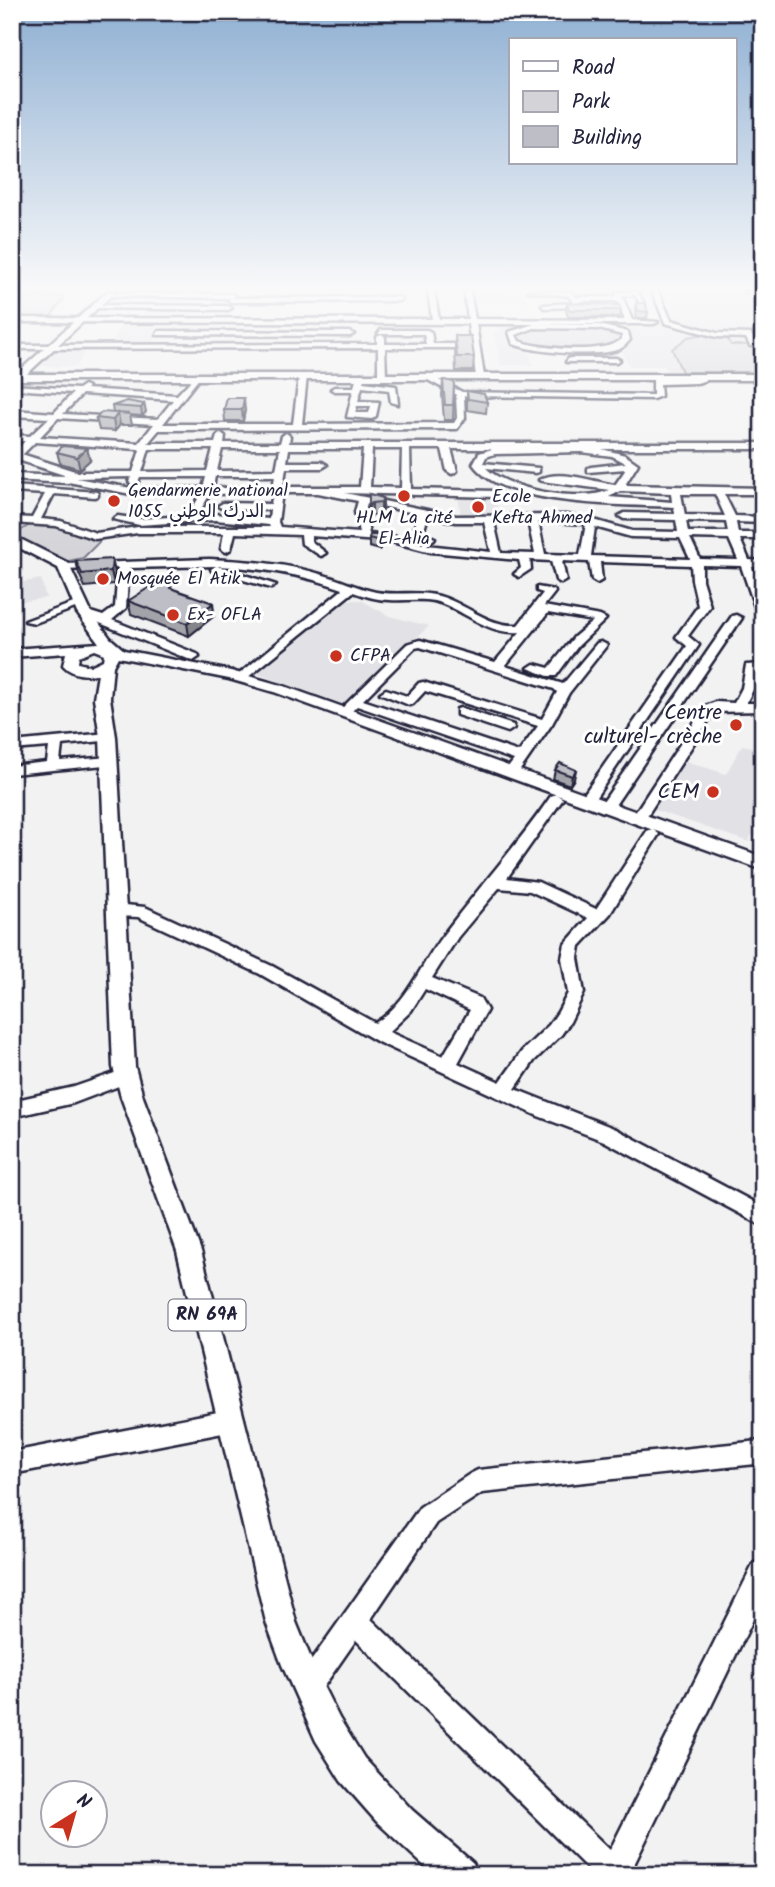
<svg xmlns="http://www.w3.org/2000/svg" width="775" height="1887" font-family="Kalam,'Playpen Sans Arabic',sans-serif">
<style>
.built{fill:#e2e2e6}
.green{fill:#d3d3d8;stroke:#7a7a8a;stroke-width:2}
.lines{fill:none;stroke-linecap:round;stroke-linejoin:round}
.minor-casing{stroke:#22223b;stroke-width:5}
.major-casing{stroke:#22223b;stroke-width:5}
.minor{fill:#fff;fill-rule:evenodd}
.major{fill:#fff;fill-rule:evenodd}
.wall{fill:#a3a3aa;stroke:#22223b;stroke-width:2}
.shaded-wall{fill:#85858b;stroke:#22223b;stroke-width:2}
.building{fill:#bebec6;stroke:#22223b;stroke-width:2}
.poi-dot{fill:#c8321e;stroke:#fff;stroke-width:2.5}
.labels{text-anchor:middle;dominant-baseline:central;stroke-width:6;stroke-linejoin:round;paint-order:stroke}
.far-poi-label{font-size:18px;fill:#22223b;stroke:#fff;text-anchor:start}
.shield{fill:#fff;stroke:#646476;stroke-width:2}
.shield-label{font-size:19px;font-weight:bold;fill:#22223b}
.poi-label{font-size:21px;fill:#22223b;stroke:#fff;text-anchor:end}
</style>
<rect width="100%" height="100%" fill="#f2f2f3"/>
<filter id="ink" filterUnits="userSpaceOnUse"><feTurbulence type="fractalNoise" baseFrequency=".0143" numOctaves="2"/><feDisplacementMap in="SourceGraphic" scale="14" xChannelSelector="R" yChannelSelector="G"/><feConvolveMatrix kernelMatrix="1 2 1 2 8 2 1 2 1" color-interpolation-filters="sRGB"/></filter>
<g filter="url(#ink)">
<!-- built -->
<g class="built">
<path d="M471 291H525L529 302H473Z"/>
<path d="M649 291H763V373H667L664 366H629L622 351H529L532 365H501L494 332H500L499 324H663Z"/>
<path d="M111 297H191L186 307H101Z"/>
<path d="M122 323H161L151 346H110Z"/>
<path d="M87 348 76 367 36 366 58 349Z"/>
<path d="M458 496 496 497 498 518H461Z"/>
<path d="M41 579 46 598 12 603V584Z"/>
<path d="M341 600H361L389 616 429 626 346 705 255 673Z"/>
<path d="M742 745 763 749V839L751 835 749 842 652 809 680 765 685 761 726 774Z"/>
</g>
<!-- green -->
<g class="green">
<path d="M12 296 65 297 49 319H12Z"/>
<path d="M534 326 599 327 625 334 623 345C589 349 548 355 516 342L515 331Z"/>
<path d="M710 333 726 337 731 345H763V373L682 372 672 349 688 337Z"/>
<path d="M33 523 57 524 101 540 83 558 64 562 12 536Z"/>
</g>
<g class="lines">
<!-- minor casing -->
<g class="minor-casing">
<g id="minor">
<path d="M428 291H434L439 319H468L464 291H470L475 319 625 320 617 301H579L581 305 578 307 544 308 542 305 573 303 569 296 528 291 571 292 576 297H616V293L637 291 645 305H641L635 295 622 296 632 320 658 322 654 324H476L484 376 480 378 476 376 472 348H385L386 376 382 378 378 376V348L12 349V345L377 344V337L381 335 385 337V344H426L424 334H378L381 330H427L431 332 433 344H471L468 324 12 322V318L432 319Z"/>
<path d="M652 291H658L671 320 717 333 751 334 755 342H763V346H750L746 338 717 337 665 323Z"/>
<path d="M744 291 763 293V297L745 292Z"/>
<path d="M108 293 232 294 235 296 233 298 399 297 402 299 399 301 231 302 228 300 231 298 106 296Z"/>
<path d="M95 305 228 306 232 308 228 310 93 308Z"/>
<path d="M534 324 599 325 628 332 630 340C626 344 622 349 617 350 594 357 536 353 513 344L509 332ZM534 328 599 329 622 335V339C605 355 540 349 519 341L516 335Z"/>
<path d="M159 331 350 332 354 334 350 336 156 335Z"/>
<path d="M569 358H616L620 360 616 362H566Z"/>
<path d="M303 374 307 376 302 424 454 423 457 418 456 395 424 378 427 374 462 392 653 395V380L696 379 710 375V379L697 383 660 384 661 396 653 399 464 396 465 418 457 429 159 430 148 443H215L217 436 221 433 225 436 224 443H280L282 436 286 433 290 436 289 443H763V449H602L625 455 638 464 625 485 763 488V494H724L735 516 763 517V523L736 522 738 533H763V539H740L749 560 763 561V567H752L763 592V616L757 613 741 566 702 565V580L710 606 688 636 699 645 592 803 587 805 580 800 582 797 687 646 676 637 698 606 692 580 691 565 600 562 602 580 597 583 592 580 589 562 562 561 566 580 561 583 556 580 551 561 530 560 531 569 519 577 514 574 521 568 519 560 431 552 392 542 311 536V541L326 553 321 556 302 544 301 535 235 533 231 549 226 552 221 549 224 533H138L95 539 56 526 12 523V517L32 518 45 494 12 492V486L98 492V496L95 497 54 494 41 519 61 521 96 533 138 527H270L269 525 215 520 139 525 113 519 118 516 139 519 215 514 269 519 270 510 223 509 218 506 223 503 271 504 273 493 210 494 200 511 197 512 192 509 201 494H131L68 482V478L71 477 131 488H203L206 477H140L137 484 134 485 129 482 131 477 77 478 72 475 77 472H133L140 450 138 449 35 442 20 457H14V453L25 441H12V435L30 436 49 418 12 416V410L54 413 73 393 12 389V385L78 389 84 385 88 387 86 389 177 395 196 375 200 377 163 424H293L299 376ZM82 394 173 400 158 419 63 414ZM58 418 154 424 139 443 40 437ZM149 449H213L207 471 142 472ZM222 449H280L276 470 217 471ZM289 449H363L360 487H283L286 468H322L327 465 322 462H287ZM372 449H402L401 488 370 487ZM410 449H442L447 471 452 474 457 471 451 449H492L479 453 473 464C503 508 624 504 674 507L675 514 624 513 619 516 624 519 676 520 678 532 632 531 587 518 566 515 456 516 345 493 496 497 501 494 496 491 411 489ZM581 452 612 456 626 463 591 467 588 468V472L626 469 615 485C593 482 559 468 539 480 543 482 598 488 609 490 581 503 508 490 486 468L536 473 539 472V468L483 463 486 457 495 454ZM215 476H275L273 488H213ZM620 491 671 493 672 502 609 497ZM282 493H318L358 501 355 512 359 533 280 527 278 522ZM681 494H715L725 516 685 515ZM367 503 419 514 412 535 424 540 423 544 392 536 369 534 365 512ZM428 516 456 522H484L491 552 427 545 435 538 423 533ZM528 521 535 554 501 553 494 522ZM538 521 586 524 580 555 545 554ZM686 521 726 522 728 532H688ZM595 527 631 537 680 538 690 559 591 556ZM690 538 729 539 738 560 700 559Z"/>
<path d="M361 374 365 376 363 382 396 386 398 404 391 402 389 390 362 387 358 401 379 402 376 416 372 419 347 417 353 391H335L331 389 335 387H354L357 376ZM357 406H371L369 413H355Z"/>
<path d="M209 559C246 561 284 563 320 574 339 579 357 588 376 592 397 596 418 590 439 596 467 604 488 627 518 625L543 593 537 591V587L554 590 555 592 544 606 600 616 606 619 578 646 556 676H548L528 668 534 664 549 668 574 637 593 621 548 613 505 666 563 684 597 643 601 642 607 645 569 693 552 724 516 776 511 777 504 773 514 760 357 706 348 715H340L338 712 407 644 420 640 495 662 520 632C485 635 465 609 434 601 419 598 404 601 390 600 377 600 365 596 353 592L242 682 238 681V675L343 589C301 574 261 568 217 566L276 585 271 588 212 571 211 569 216 566 129 568 126 608 112 620 197 654 199 657 193 661 80 615 78 613 84 610 103 616 115 607 118 568 64 570 59 567 64 564ZM420 647 554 689 557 692 542 719 423 682 419 683 407 696 386 689 380 693 409 705 413 704 425 691 538 726 519 752 363 700 415 648Z"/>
<path d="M76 602 86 604 35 623 25 621Z"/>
<path d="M736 615 742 618 611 811H601L599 808 601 805 732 616Z"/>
<path d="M763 664V672H756L754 688 746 703H763V711L714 712 643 822H633L631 819 633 816 705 706 716 702 734 703 742 688 746 665Z"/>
<path d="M461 708 513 725 514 728 508 732 457 715V709Z"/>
<path d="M108 733 114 737 113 740 62 745 60 761 110 757 117 761 115 764 12 774V766L47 762 49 747 12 750V742Z"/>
<path d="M556 794 563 799 507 878 538 882 596 909 647 831 652 829 659 834 610 914 580 946 578 958 584 993 570 1022 561 1035 534 1061 515 1089 616 1129 763 1207V1226L604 1141 538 1116 380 1043 260 974 138 917 116 916 108 910 116 904 145 907 272 966 375 1023C407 1004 421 964 443 935 478 888 518 845 551 796ZM499 888 530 891 588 918 565 944 562 958 568 993 558 1012 549 1025 522 1051 500 1082 458 1063 487 1010 480 998 432 978 458 937ZM425 989 470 1010 443 1056 389 1032 411 1011Z"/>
<path d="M126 1069 132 1071 135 1076 132 1081 74 1103 12 1117V1101L74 1087Z"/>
<path d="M233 1409 241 1412 244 1420 241 1428 233 1431 12 1474V1452Z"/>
<path d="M759 1441 763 1442V1466L756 1464 482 1493 436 1523 371 1619 610 1850 754 1563 763 1560V1599L629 1875H594L356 1640 317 1696 308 1700 299 1696 295 1687 299 1678 420 1507 470 1474 478 1470Z"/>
</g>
</g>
<!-- major casing -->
<g class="major-casing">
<g id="major">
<path d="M108 291H116L27 374H763V380H21L12 382V374H16Z"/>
<path d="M12 451 81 473 83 475 68 483 12 480V474L67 476 12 458Z"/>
<path d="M12 535 68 563 91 612 110 638 124 650 231 671 284 686 763 857V870L274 692 229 679 118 657 113 666 110 698 116 737 135 1067 143 1097 201 1251 296 1622 318 1676 339 1718 364 1758 412 1810 473 1863 478 1875H434L377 1822 341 1781 316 1741 282 1665 266 1622 177 1251 121 1097 113 1067 100 737 94 698 98 674C85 676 72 675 63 665L66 653 12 657V649L99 643 77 613 58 568 12 544ZM94 650 104 654 103 660 90 666 78 663 79 656Z"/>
</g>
</g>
<!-- minor -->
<use href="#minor" class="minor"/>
<!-- major -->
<use href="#major" class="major"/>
</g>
<!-- wall -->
<g class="wall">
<path d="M567 303 621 310 620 317H568L566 310Z"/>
<path d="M636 303 648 312 647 318H637L635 310Z"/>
<path d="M455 336 474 357 473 371H456L455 351Z"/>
<path d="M443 380 454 382 453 420H444L442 395Z"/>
<path d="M467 391 487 402 486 413 467 410Z"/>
<path d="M144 404 146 412 142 416 130 415 132 425H120L115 431 99 430 96 418 113 413 112 406Z"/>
<path d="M224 410H245L243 421H225Z"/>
<path d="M57 452 90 460 80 469 60 463Z"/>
<path d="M369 494 383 498V510L381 515H372L369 519Z"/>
<path d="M381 535V544L380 550 369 547V538Z"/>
<path d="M76 561 115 572 114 584 85 587 79 574Z"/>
<path d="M173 589 213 603 214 616 189 636 131 614 128 601Z"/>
<path d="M560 763 574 779 570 785 553 779 555 770Z"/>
</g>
<!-- shaded-wall -->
<g class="shaded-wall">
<path d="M14 363 16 371 12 372V364Z"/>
<path d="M244 398 245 410 243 421 242 410Z"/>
<path d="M144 404 146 412 142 416 141 408Z"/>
<path d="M118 413 120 425 115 431 113 420Z"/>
<path d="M87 448 90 460 80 469 77 457Z"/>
<path d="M383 498V510L381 515V502Z"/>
<path d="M372 503V515L369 519V506Z"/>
<path d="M112 559 115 572 114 584 111 571Z"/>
<path d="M213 603 214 616 189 636 187 623Z"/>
<path d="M576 770 574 779 570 785 572 776Z"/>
</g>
<!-- building -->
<g class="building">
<path d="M567 303 619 305 621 310H569Z"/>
<path d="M636 303H645L648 312 638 311Z"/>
<path d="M455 336H471L474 357H457Z"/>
<path d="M443 380 454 382 453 405H445Z"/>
<path d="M467 391 484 394 487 402 468 399Z"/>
<path d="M227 398H244L242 410H224Z"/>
<path d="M127 401 144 404 141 408 112 406Z"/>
<path d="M102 412 130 414 118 413 113 420 96 418Z"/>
<path d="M62 446 87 448 77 457 57 452Z"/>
<path d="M369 494 383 498 381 502 372 503 369 506Z"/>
<path d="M370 535H381L380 541 369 538Z"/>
<path d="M112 559 111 571 82 574 76 561Z"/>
<path d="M156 583 172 585 170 588 213 603 187 623 128 601Z"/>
<path d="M560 763 576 770 572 776 555 770Z"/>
</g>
</g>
<!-- sky -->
<linearGradient id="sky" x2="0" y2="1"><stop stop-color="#8eafd2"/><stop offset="0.52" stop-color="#f9f9fa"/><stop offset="1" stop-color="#f9f9fa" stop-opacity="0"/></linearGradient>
<rect width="775" height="555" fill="url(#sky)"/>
<!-- markers -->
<g class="poi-dot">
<circle cx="404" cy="496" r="7"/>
<circle cx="114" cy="501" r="7"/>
<circle cx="478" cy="507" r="7"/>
<circle cx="103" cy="579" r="7"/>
<circle cx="173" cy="615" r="7"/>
<circle cx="336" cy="656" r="7"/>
<circle cx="736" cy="725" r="7"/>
<circle cx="713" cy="792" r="7"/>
</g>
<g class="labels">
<!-- far-poi labels -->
<g class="far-poi-label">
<text x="128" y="491">Gendarmerie national<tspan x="128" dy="21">1055 الدرك الوطني</tspan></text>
<text x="492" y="497">Ecole<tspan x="492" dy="21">Kefta Ahmed</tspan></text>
<text x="404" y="518" text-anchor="middle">HLM La cité<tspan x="404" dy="21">El-Alia</tspan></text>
<text x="117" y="579">Mosquée El Atik</text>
<text x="187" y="615">Ex- OFLA</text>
<text x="350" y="656">CFPA</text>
</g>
<!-- shield labels -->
<rect class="shield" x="168.5" y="1299.5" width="77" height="31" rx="5"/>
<g class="shield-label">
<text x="207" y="1315">RN 69A</text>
</g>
<!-- poi labels -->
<g class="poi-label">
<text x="722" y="713">Centre<tspan x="722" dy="24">culturel- crèche</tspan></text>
<text x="699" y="792">CEM</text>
</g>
</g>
<!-- margin -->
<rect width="775" height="1887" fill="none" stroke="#fff" stroke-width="42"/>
<rect x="21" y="21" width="733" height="1845" fill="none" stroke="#22223b" stroke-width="2.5" filter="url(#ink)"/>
<!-- legend -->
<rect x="509" y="38" width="228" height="126" fill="#ffffff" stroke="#a7a7b1" stroke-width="2"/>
<rect x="523" y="61" width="35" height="10" fill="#ffffff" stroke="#a7a7b1" stroke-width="2"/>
<text x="572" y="74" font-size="21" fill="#22223b">Road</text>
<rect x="523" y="91" width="35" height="21" fill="#d3d3d8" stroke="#a7a7b1" stroke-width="2"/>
<text x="572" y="108" font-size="21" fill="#22223b">Park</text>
<rect x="523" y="126" width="35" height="21" fill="#bebec6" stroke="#a7a7b1" stroke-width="2"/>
<text x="572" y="144" font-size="21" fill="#22223b">Building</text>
<!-- north arrow -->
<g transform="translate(74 1814) rotate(37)"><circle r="33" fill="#ffffff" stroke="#a7a7b1" stroke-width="2"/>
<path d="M0-5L12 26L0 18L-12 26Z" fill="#c8321e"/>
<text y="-10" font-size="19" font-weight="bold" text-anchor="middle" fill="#22223b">N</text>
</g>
</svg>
